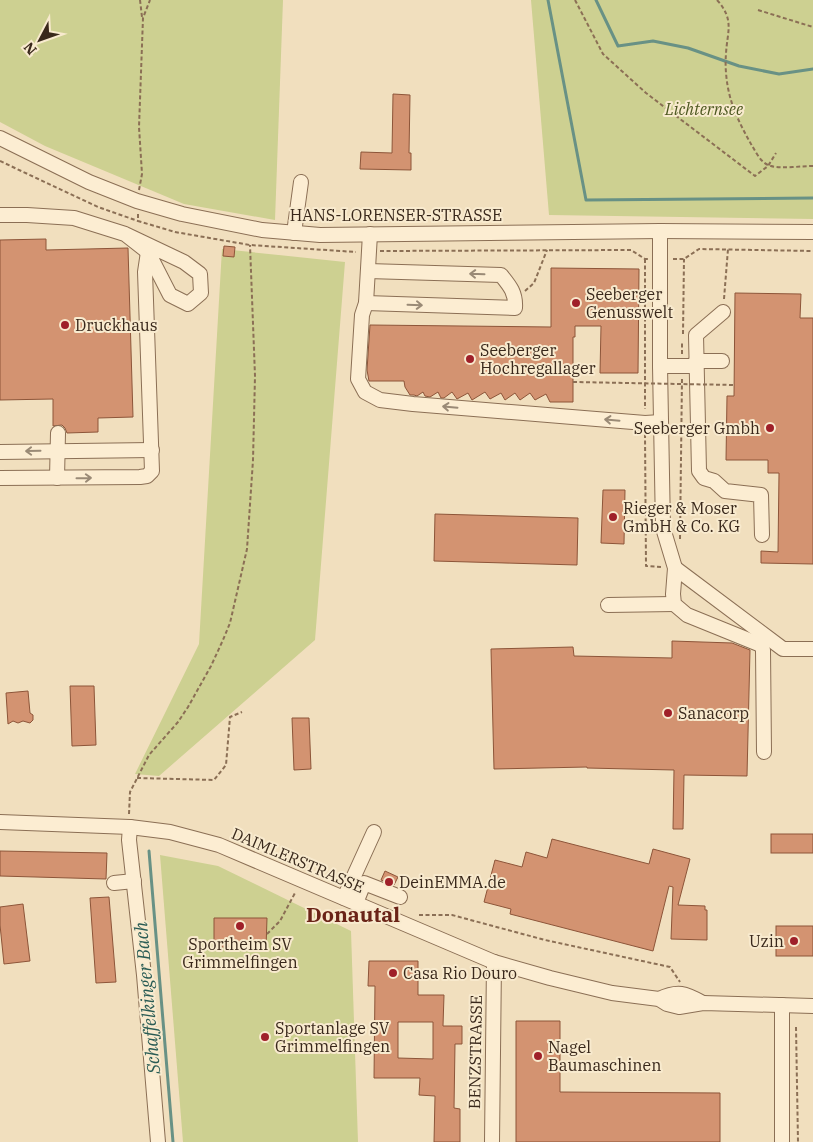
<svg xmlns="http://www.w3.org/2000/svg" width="813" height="1142" font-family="'IBM Plex Serif',serif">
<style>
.green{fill:#cdd091}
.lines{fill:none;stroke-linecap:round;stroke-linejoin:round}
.stream{stroke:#689185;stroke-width:3}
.building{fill:#d39371;stroke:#8d5539;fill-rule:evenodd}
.minor-casing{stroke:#8b6f55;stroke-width:16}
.path{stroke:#8b6f55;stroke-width:2;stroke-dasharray:4 2.5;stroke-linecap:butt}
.minor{stroke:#fcedd2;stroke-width:14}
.path-bridge{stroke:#8b6f55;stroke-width:2;stroke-dasharray:4 2.5;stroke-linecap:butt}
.oneway{stroke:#9a8a76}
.poi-dot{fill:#9f2029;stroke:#f8eace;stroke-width:2}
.labels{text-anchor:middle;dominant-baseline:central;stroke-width:4;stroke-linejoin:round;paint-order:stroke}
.park-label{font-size:16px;font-style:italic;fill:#4d5820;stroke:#f8eace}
.street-label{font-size:16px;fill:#39281b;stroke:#f8eace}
.poi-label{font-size:16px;fill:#39281b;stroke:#f8eace;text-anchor:start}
.water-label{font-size:18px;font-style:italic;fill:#295b54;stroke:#f8eace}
.district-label{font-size:21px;font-weight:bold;fill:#6a2317;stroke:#f8eace}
</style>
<rect width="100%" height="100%" fill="#f1dfbe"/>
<!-- green -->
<g class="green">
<path d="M0 0H283L275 220 184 204 45 146 0 122Z"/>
<path d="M531 0H813V219L549 215Z"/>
<path d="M222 249 345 262 315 640 159 776 135 774 199 644Z"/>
<path d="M160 855 218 866 351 931 358 1142H183Z"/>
</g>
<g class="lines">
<!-- stream -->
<g class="stream">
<path d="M548 0 586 200 813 198"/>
<path d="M596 0 618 46 653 41 688 48 739 66 779 74 813 69"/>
<path d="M149 851 173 1142"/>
</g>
</g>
<!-- building -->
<g class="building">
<path d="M393 94 410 95 409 153H411V170L360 169 361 152 392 153Z"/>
<path d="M46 239V250L128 248 133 417 98 418V432L67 433 65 428 62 425 53 426V399L0 400V240Z"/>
<path d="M224 246 235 247 234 257 223 256Z"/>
<path d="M551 268 639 269 638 373H600L601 326H575V337H573V402H550L546 394 535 400 530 393 520 400 515 393 505 400 501 393 490 399 485 392 472 400 468 393 457 399 452 392 444 398H441L438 392 430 397 425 396 423 392 417 396 414 395H410L405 387 404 381H369L367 370 370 325 551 327Z"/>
<path d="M735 293 801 294 800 318H813V564L761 563V551L778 552 779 473H768V460H726L727 396H734Z"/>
<path d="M603 490H625L624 544 601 543Z"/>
<path d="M435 514 578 518 577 565 434 561Z"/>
<path d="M672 641 732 643 750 650 747 776 684 775 683 829H673L674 770 587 768V767L494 769 491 649 573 647 574 656 672 658Z"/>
<path d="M70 686H94L96 745 72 746Z"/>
<path d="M28 691 30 713 33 715V720L30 723 23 721 18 723 13 721 8 724 6 693Z"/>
<path d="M292 718H309L311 769 294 770Z"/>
<rect x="771" y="834" width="42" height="19"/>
<path d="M552 839 649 864 653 849 690 859 678 905 705 906V910H707V940L671 939 673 887 669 886 653 951 510 914 511 909 484 902 495 860 522 867 526 852 547 858Z"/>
<path d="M0 851 107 853 106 879 0 876Z"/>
<path d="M385 871 398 877 394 885 381 880Z"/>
<path d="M109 897 116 982 96 983 90 898Z"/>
<path d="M23 904 30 961 4 964 0 925V907Z"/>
<path d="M214 918H267L266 948 221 947V943H214Z"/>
<rect x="776" y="926" width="37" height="30"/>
<path d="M369 961H418V995H444L443 1026H462V1044H455L454 1108 460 1109V1142H434L435 1096 419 1095 420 1078H374L375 986H368ZM398 1022H433V1059L398 1058Z"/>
<path d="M516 1021H560V1092L720 1093V1142H516Z"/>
</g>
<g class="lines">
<!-- minor casing -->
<g class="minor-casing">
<g id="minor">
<path d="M0 138 89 182 137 201 182 214 262 230 320 235 660 231 813 232"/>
<path d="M0 215H27L74 218 125 234 184 262 200 274 201 293 188 304 170 295 148 252 125 234"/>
<path d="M660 231V366L663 528 675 568 673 594 674 604 687 615 761 645 763 650 764 752"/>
<path d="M294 233 301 182"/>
<path d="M370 234 366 303 362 315 358 379 365 392 380 400 413 404 645 423 661 422"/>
<path d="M366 303 515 308C516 293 510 286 501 275L368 271"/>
<path d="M723 312 696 335 699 471 704 478 714 481 725 491 761 495 762 535"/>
<path d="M696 361H722"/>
<path d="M660 366H696"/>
<path d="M0 452 152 450"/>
<path d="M0 478 140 477 147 476 152 471 145 272 148 252"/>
<path d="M57 478 58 433"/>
<path d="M675 568 783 649H813"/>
<path d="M608 605 674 604"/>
<path d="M0 822 130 827 170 832 219 845 494 962 550 978 612 993 659 999 667 1004 679 1007 703 1003 813 1006"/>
<path d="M130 827 129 840 144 975 158 1142"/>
<path d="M114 883 134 881"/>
<path d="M344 898 374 832"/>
<path d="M356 903 364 883 400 897"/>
<path d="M659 999C678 990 685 993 703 1003"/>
<path d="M782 1005V1142"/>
<path d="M492 1142 494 962"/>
</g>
</g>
<!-- path -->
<g class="path">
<path d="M140 0 142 17"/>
<path d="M575 0 603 54 646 93 755 176 768 166 776 153"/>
<path d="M717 0C735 20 727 32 726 54 725 65 726 77 728 88 732 109 741 126 751 144 756 152 761 164 771 166 781 169 802 166 813 166"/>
<path d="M758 10 813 27"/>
<path d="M0 161 98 207 138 221"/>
<path d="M139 190 142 174 139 127 143 18 150 0"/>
<path d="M138 214V221L175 232 250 245 356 252"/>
<path d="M380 251 631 250 645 259H648"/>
<path d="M645 259V409"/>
<path d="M673 259H684L699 249 813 251"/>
<path d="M525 291 534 283 547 250"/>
<path d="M724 299 728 249"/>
<path d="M683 334 684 259"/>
<path d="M682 354V341"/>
<path d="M645 434 646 566 662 567"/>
<path d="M680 539 682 378"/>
<path d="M137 778 214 780 226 765 230 717 242 712"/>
<path d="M129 814 130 792 149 755 178 722 188 707 211 666 223 640 230 623 247 549 253 460 255 376 250 245"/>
<path d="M419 915H452L545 940 670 967 680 982"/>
<path d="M267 934 280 921 295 893"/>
<path d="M796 1027 798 1142"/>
</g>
<!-- minor -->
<use href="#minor" class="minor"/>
<!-- path-bridge -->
<path class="path-bridge" d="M573 382 734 385"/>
</g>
<!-- one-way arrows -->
<defs><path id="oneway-shaft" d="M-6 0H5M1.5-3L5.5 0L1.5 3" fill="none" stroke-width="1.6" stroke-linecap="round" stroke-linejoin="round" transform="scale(1.25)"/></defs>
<g class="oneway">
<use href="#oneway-shaft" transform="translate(477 274) rotate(-178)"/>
<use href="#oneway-shaft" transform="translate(415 305) rotate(2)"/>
<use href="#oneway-shaft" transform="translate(450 407) rotate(-175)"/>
<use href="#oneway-shaft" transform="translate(612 420) rotate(-175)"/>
<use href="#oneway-shaft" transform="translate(33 451) rotate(179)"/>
<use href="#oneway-shaft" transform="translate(84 478) rotate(-1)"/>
</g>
<!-- markers -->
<g class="poi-dot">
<circle cx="576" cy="303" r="5"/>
<circle cx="65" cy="325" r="5"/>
<circle cx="470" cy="359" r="5"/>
<circle cx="770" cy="428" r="5"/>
<circle cx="613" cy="517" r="5"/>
<circle cx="668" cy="713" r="5"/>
<circle cx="389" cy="882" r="5"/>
<circle cx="240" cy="926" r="5"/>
<circle cx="794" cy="941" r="5"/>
<circle cx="393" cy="973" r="5"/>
<circle cx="265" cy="1037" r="5"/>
<circle cx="538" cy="1056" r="5"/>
</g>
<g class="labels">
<!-- park labels -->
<g class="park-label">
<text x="704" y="109">Lichternsee</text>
</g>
<!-- street labels -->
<g class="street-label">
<text x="396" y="215">HANS-LORENSER-STRASSE</text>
<text transform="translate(298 860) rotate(23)">DAIMLERSTRASSE</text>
<text transform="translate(475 1052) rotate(-89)">BENZSTRASSE</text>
</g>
<!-- poi labels -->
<g class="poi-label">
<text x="586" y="294">Seeberger<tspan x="586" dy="18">Genusswelt</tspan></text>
<text x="75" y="325">Druckhaus</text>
<text x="480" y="350">Seeberger<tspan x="480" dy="18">Hochregallager</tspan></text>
<text x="760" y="428" text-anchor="end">Seeberger Gmbh</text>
<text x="623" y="508">Rieger &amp; Moser<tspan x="623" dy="18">GmbH &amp; Co. KG</tspan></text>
<text x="678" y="713">Sanacorp</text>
<text x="399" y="882">DeinEMMA.de</text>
<text x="784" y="941" text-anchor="end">Uzin</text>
<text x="240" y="944" text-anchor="middle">Sportheim SV<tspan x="240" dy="18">Grimmelfingen</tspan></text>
<text x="403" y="973">Casa Rio Douro</text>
<text x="275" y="1028">Sportanlage SV<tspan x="275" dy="18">Grimmelfingen</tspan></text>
<text x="548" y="1047">Nagel<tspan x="548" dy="18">Baumaschinen</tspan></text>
</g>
<!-- water labels -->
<g class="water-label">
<text transform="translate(147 998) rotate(-95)">Schaffelkinger Bach</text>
</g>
<!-- district labels -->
<g class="district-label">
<text x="353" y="914">Donautal</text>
</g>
</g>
<!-- north arrow -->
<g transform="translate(40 40) rotate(229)" stroke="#f8eace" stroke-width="4" paint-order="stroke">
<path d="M0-4L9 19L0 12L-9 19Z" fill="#39281b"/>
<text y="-8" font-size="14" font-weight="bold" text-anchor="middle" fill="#39281b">N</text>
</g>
</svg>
